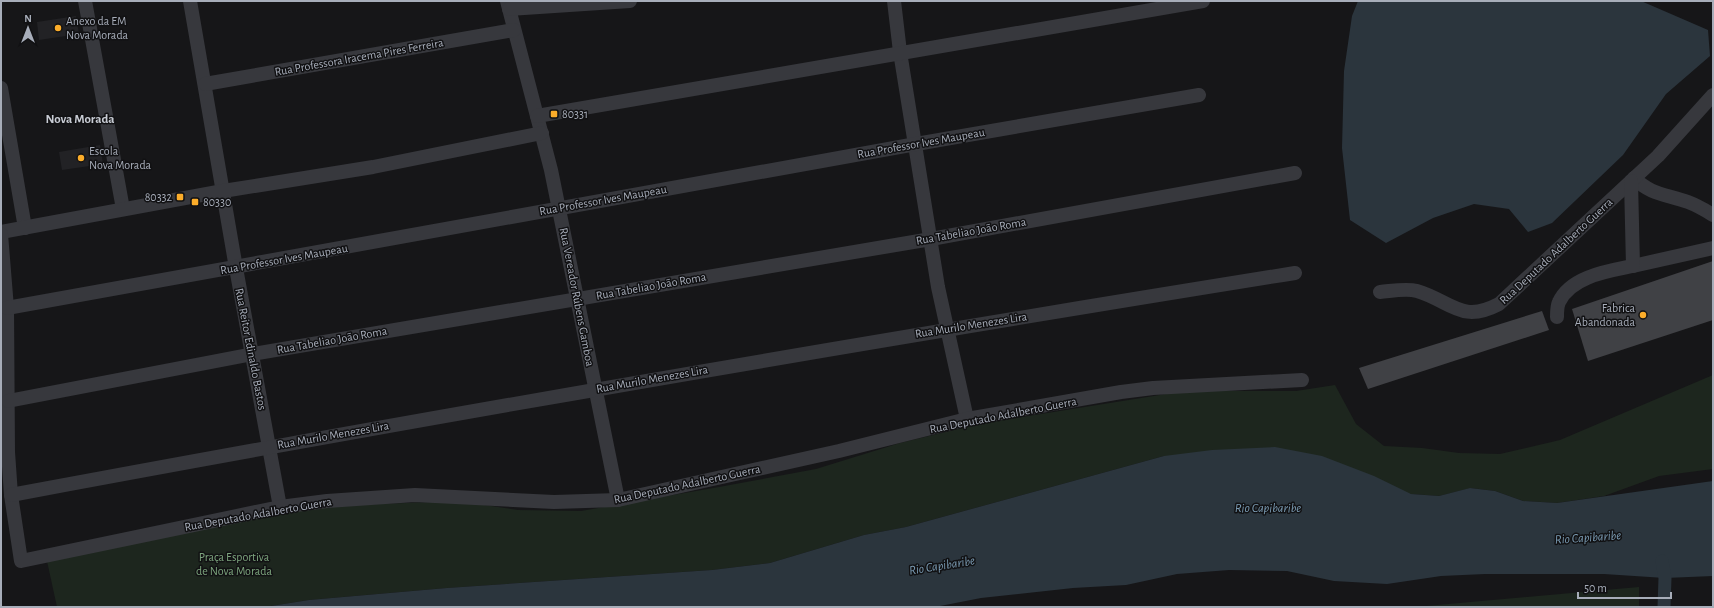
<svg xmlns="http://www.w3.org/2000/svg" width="1714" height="608" font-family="'Alegreya Sans',sans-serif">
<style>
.built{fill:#222225}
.green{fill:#1d261e}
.water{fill:#2b353d}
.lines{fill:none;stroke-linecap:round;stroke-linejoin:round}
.canal{stroke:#2b353d;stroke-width:13}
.building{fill:#404145}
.minor{stroke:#37383d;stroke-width:14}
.poi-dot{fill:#fcad2a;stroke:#111113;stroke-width:1.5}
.labels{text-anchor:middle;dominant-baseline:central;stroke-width:3;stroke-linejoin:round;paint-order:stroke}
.poi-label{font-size:12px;fill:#a7adb9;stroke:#111113;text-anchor:start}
.street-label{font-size:12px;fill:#a7adb9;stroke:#111113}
.park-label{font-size:12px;fill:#7da57e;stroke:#111113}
.neighbourhood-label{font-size:13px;font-weight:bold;fill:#c8ccd4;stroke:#111113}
.water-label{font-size:13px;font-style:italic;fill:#7c9db5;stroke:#111113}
</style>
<rect width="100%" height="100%" fill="#161618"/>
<!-- built -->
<g class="built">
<path d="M76 16 79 34 39 40 37 22Z"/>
<path d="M100 145 103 164 62 170 59 152Z"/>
</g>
<!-- green -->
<g class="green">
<path d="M1713 375V469L1659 476 1604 496 1557 503 1523 501 1495 491 1471 488 1439 496 1411 494 1164 456 906 527 864 535 770 563 712 570 447 588 309 600 265 607H57L47 561 303 507 457 501 518 510 581 511 719 487 816 469 900 443 979 424 1185 391H1296L1335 385 1356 424 1384 446 1422 448 1459 453 1500 454 1560 440Z"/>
<path d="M1639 587V607H1415Z"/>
</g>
<!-- water -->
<g class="water">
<path d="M1358 1H1641L1708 30 1710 56 1666 94 1623 155 1552 223 1528 232 1509 209 1474 204 1433 218 1386 243 1350 220 1342 148 1344 71 1352 16Z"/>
<path d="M1275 447 1322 456 1374 476 1411 494 1439 496 1470 488 1495 491 1523 501 1557 503 1713 481V576L1665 578 1604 574H1485L1441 576 1387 584 1334 581 1287 571 1229 570 1177 574 1126 585 1073 588 981 598 935 607H265L309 600 447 588 712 570 770 563 864 535 906 527 1164 456 1212 450Z"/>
</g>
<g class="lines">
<!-- canal -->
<path class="canal" d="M1662 561 1665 578 1664 607"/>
</g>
<!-- building -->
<g class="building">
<path d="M1713 261V320L1588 361 1572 309Z"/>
<path d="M1542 311 1549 330 1368 389 1359 368Z"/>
</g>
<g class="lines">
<!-- minor -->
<g class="minor">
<path d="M85 1 123 209"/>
<path d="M190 1 236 268 280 507"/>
<path d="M507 1 551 170 618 500"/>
<path d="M894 1 900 52 938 287 967 419"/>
<path d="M509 9 630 1"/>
<path d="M205 84 514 30"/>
<path d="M1 88 25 228"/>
<path d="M537 116 1203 1"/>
<path d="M1634 178C1651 195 1666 194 1688 202 1696 205 1705 210 1713 215"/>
<path d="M1 232 223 191 373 167 542 133"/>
<path d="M1 234 7 308 8 452 11 495 21 561 280 507 327 501 415 495 554 502 618 500 839 451 967 419 1121 392 1153 388 1302 380"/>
<path d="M1633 266 1713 248"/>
<path d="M1380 292C1392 291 1406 288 1417 291 1451 301 1461 324 1499 304L1658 156 1713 95"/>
<path d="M7 308 916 144 1199 95"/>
<path d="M1557 317C1557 313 1557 306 1559 302 1571 276 1609 271 1633 266L1631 181"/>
<path d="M8 401 253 354 931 239 1295 173"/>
<path d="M11 495C438 415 866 342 1295 273"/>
</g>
</g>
<!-- markers -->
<g class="poi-dot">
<circle cx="58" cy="28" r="4"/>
<rect x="550" y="110" width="8" height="8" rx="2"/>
<circle cx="81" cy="158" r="4"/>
<rect x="176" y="193" width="8" height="8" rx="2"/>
<rect x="191" y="198" width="8" height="8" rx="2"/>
<circle cx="1643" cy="315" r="4"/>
</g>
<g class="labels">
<!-- poi labels -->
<g class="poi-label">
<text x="66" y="21">Anexo da EM<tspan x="66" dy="14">Nova Morada</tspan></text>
<text x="562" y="114">80331</text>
<text x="89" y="151">Escola<tspan x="89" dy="14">Nova Morada</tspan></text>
<text x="172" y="197" text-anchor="end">80332</text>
<text x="203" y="202">80330</text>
<text x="1635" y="308" text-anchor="end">Fabrica<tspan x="1635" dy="14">Abandonada</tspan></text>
</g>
<!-- street labels -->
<g class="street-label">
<text transform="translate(359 57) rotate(-10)">Rua Professora Iracema Pires Ferreira</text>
<text transform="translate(921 143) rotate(-10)">Rua Professor Ives Maupeau</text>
<text transform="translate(603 200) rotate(-10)">Rua Professor Ives Maupeau</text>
<text transform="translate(971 231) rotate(-10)">Rua Tabeliao João Roma</text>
<text transform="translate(1556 251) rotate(-43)">Rua Deputado Adalberto Guerra</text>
<text transform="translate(284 259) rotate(-10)">Rua Professor Ives Maupeau</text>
<text transform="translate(651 286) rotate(-10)">Rua Tabeliao João Roma</text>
<text transform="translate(577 297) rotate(79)">Rua Vereador Rúbens Gamboa</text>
<text transform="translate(971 325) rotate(-9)">Rua Murilo Menezes Lira</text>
<text transform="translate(332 340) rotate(-10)">Rua Tabeliao João Roma</text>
<text transform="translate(251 349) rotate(79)">Rua Reitor Edinaldo Bastos</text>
<text transform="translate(652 379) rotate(-10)">Rua Murilo Menezes Lira</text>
<text transform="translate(1003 415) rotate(-11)">Rua Deputado Adalberto Guerra</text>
<text transform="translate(333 435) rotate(-10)">Rua Murilo Menezes Lira</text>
<text transform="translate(687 484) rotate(-12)">Rua Deputado Adalberto Guerra</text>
<text transform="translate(258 514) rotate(-10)">Rua Deputado Adalberto Guerra</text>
</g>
<!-- park labels -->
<g class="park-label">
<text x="234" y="557">Praça Esportiva<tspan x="234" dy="14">de Nova Morada</tspan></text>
</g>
<!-- neighbourhood labels -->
<g class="neighbourhood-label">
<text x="80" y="119">Nova Morada</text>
</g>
<!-- water labels -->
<g class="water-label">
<text x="1268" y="508">Rio Capibaribe</text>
<text transform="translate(1588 538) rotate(-4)">Rio Capibaribe</text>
<text transform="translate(942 566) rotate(-9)">Rio Capibaribe</text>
</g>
</g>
<!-- border -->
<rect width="1714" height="608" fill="none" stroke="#a7adb9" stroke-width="4"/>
<!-- north arrow -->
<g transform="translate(28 28)" stroke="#111113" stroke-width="3" paint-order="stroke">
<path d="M0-3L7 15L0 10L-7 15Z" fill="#a7adb9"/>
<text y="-6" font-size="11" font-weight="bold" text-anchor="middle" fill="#a7adb9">N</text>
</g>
<!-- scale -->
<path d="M1578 592v6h93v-6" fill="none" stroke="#a7adb9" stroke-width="2"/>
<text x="1584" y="592" font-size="12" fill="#a7adb9" stroke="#111113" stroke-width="3" paint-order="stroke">50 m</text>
</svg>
